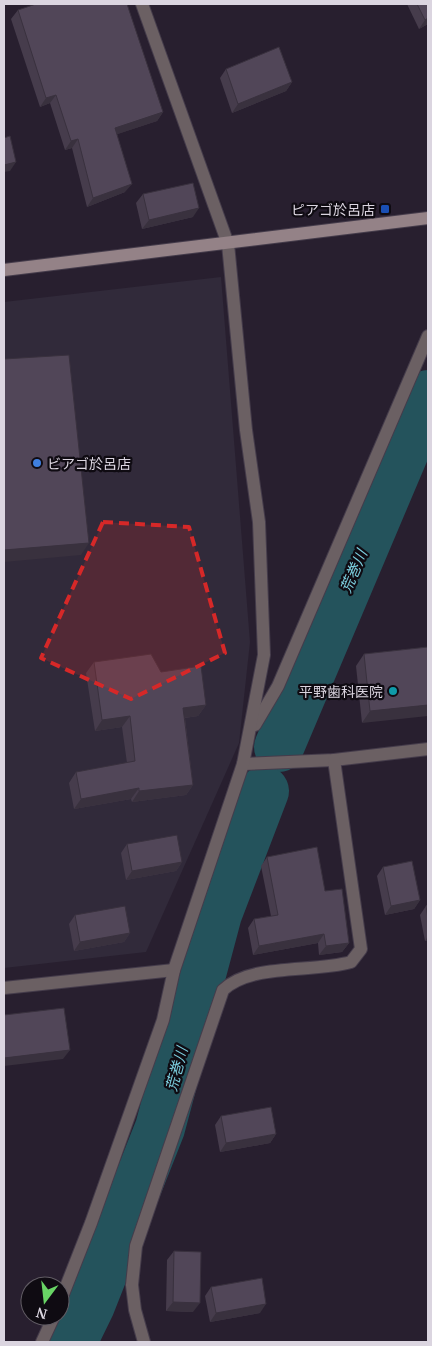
<svg xmlns="http://www.w3.org/2000/svg" width="432" height="1346" font-family="'PT Serif','Noto Sans JP',serif">
<style>
.commercial{fill:#312a3a}
.lines{fill:none;stroke-linecap:round;stroke-linejoin:round}
.river{stroke:#24535c;stroke-width:50}
.street-casing{stroke:#453c4b;stroke-width:14}
.secondary-casing{stroke:#453c4b;stroke-width:14}
.street{stroke:#6b6063;stroke-width:12}
.secondary{stroke:#948287;stroke-width:12}
.wall{fill:#463c4c}
.shaded-wall{fill:#39313e}
.building{fill:#514658;stroke:#39313e}
.marked{fill:#d62828;fill-opacity:0.2;stroke:#d62828;stroke-width:4;stroke-dasharray:10 6;stroke-linejoin:round}
.transit-dot{fill:#1a4fb4;stroke:#0f0b12;stroke-width:2}
.shop-dot{fill:#3f7fe0;stroke:#0f0b12;stroke-width:2}
.culture-dot{fill:#0f9aa8;stroke:#0f0b12;stroke-width:2}
.labels{text-anchor:middle;dominant-baseline:central;stroke-width:4.5;stroke-linejoin:round;paint-order:stroke}
.poi-label{font-size:14px;fill:#dbd5e0;stroke:#0f0b12;text-anchor:end}
.water-label{font-size:15px;font-style:italic;fill:#7bcddd;stroke:#0f0b12}
</style>
<rect width="100%" height="100%" fill="#281f2f"/>
<!-- commercial -->
<path class="commercial" d="M221 277 250 642 239 743 146 952 4 968V302Z"/>
<g class="lines">
<!-- river -->
<g class="river">
<path d="M279 747 428 395"/>
<path d="M72 1342 90 1305 160 1128 217 914 264 791"/>
</g>
<!-- street casing -->
<g class="street-casing">
<g id="street">
<path d="M255 725 278 686 428 336"/>
<path d="M243 764 334 760 428 749"/>
<path d="M4 988 174 970"/>
<path d="M60 1302 91 1223 163 1020 174 970 243 764 264 655 259 522 246 430 228 244 142 4"/>
<path d="M42 1342 54 1316"/>
<path d="M144 1342 135 1310 132 1285 136 1246 223 990C251 963 312 973 351 962L361 949 334 760"/>
</g>
</g>
<!-- secondary casing -->
<g class="secondary-casing">
<path id="secondary" d="M4 270 428 218"/>
</g>
<!-- street -->
<use href="#street" class="street"/>
<!-- secondary -->
<use href="#secondary" class="secondary"/>
</g>
<!-- wall -->
<g class="wall">
<path d="M407 4H428V24L419 29Z"/>
<path d="M18 10 163 112 157 121 117 134 125 192 87 207 72 148 65 150 50 103 40 107 11 19Z"/>
<path d="M226 69 292 82 286 91 232 113 220 78Z"/>
<path d="M143 194 193 217 142 229 136 203Z"/>
<path d="M428 647 362 723 356 666 364 654Z"/>
<path d="M94 662 161 672 206 705 198 716 185 718 193 785 186 795 132 802 131 799 74 809 69 783 76 772 127 763 122 727 95 731 86 673Z"/>
<path d="M127 844 182 862 176 871 126 880 121 853Z"/>
<path d="M267 857 325 891 349 943 342 952 319 955 318 943 253 955 248 928 254 919 271 916 261 866Z"/>
<path d="M383 867 420 900 414 909 385 915 377 876Z"/>
<path d="M428 905V940L425 941 420 915 426 906Z"/>
<path d="M75 915 130 933 124 942 74 951 69 924Z"/>
<path d="M221 1116 276 1134 270 1143 220 1152 215 1125Z"/>
<path d="M174 1251 193 1312 166 1311 167 1260Z"/>
<path d="M211 1287 260 1313 210 1322 205 1296Z"/>
</g>
<!-- shaded-wall -->
<g class="shaded-wall">
<path d="M428 18V24L419 29 425 20Z"/>
<path d="M292 82 286 91 232 113 238 104Z"/>
<path d="M56 95 50 103 40 107 46 98Z"/>
<path d="M163 112 157 121 109 137 115 128Z"/>
<path d="M78 139 72 148 65 150 71 141Z"/>
<path d="M16 162 10 171 4 172V165Z"/>
<path d="M132 184 125 192 87 207 93 198Z"/>
<path d="M199 208 193 217 142 229 149 220Z"/>
<path d="M89 543 81 555 4 562V550Z"/>
<path d="M206 705 198 716 176 719 183 708Z"/>
<path d="M428 705V716L362 723 370 711Z"/>
<path d="M130 716 122 727 95 731 102 720Z"/>
<path d="M193 785 186 795 132 802 139 791Z"/>
<path d="M139 788 131 799 74 809 81 799Z"/>
<path d="M182 862 176 871 126 880 132 871Z"/>
<path d="M420 900 414 909 385 915 391 906Z"/>
<path d="M130 933 124 942 74 951 80 942Z"/>
<path d="M324 934 318 943 253 955 259 946Z"/>
<path d="M428 936V940L425 941Z"/>
<path d="M349 943 342 952 319 955 326 946Z"/>
<path d="M70 1050 63 1059 4 1066V1058Z"/>
<path d="M276 1134 270 1143 220 1152 226 1143Z"/>
<path d="M173 1302 200 1303 193 1312 166 1311Z"/>
<path d="M266 1304 260 1313 210 1322 216 1313Z"/>
</g>
<!-- building -->
<g class="building">
<path d="M36 4H127L163 112 115 128 132 184 93 198 78 139 71 141 56 95 46 98 18 10Z"/>
<path d="M417 4H428V18L425 20Z"/>
<path d="M279 47 292 82 238 104 226 69Z"/>
<path d="M10 136 16 162 4 165V138Z"/>
<path d="M193 183 199 208 149 220 143 194Z"/>
<path d="M69 355 89 543 4 550V359Z"/>
<path d="M428 647V705L370 711 364 654Z"/>
<path d="M151 654 161 672 201 666 206 705 183 708 193 785 139 791V788L81 799 76 772 135 761 130 716 102 720 94 662Z"/>
<path d="M177 835 182 862 132 871 127 844Z"/>
<path d="M317 847 325 891 342 889 349 943 326 946 324 934 259 946 254 919 278 915 267 857Z"/>
<path d="M412 861 420 900 391 906 383 867Z"/>
<path d="M428 905V919L426 906Z"/>
<path d="M125 906 130 933 80 942 75 915Z"/>
<path d="M64 1008 70 1050 4 1058V1015Z"/>
<path d="M271 1107 276 1134 226 1143 221 1116Z"/>
<path d="M174 1251 201 1252 200 1303 173 1302Z"/>
<path d="M262 1278 266 1304 216 1313 211 1287Z"/>
</g>
<!-- marked area -->
<path class="marked" d="M103 522 189 527 225 653 131 699 41 658Z"/>
<!-- markers -->
<rect class="transit-dot" x="380" y="204" width="10" height="10" rx="2.5"/>
<circle class="shop-dot" cx="37" cy="463" r="5"/>
<circle class="culture-dot" cx="393" cy="691" r="5"/>
<g class="labels">
<!-- poi labels -->
<g class="poi-label">
<text x="375" y="209">ピアゴ於呂店</text>
<text x="47" y="463" text-anchor="start">ビアゴ於呂店</text>
<text x="383" y="691">平野歯科医院</text>
</g>
<!-- water labels -->
<g class="water-label">
<text transform="translate(353 571) rotate(-67)">荒巻川</text>
<text transform="translate(176 1069) rotate(-75)">荒巻川</text>
</g>
</g>
<!-- border -->
<rect width="432" height="1346" fill="none" stroke="#dbd5e0" stroke-width="10"/>
<!-- north arrow -->
<g transform="translate(45 1301) rotate(195)"><circle r="24" fill="#0f0b12" stroke="#615c64"/>
<path d="M0-4L9 19L0 12L-9 19Z" fill="#68d465"/>
<text y="-8" font-size="14" font-weight="bold" text-anchor="middle" fill="#dbd5e0">N</text>
</g>
</svg>
